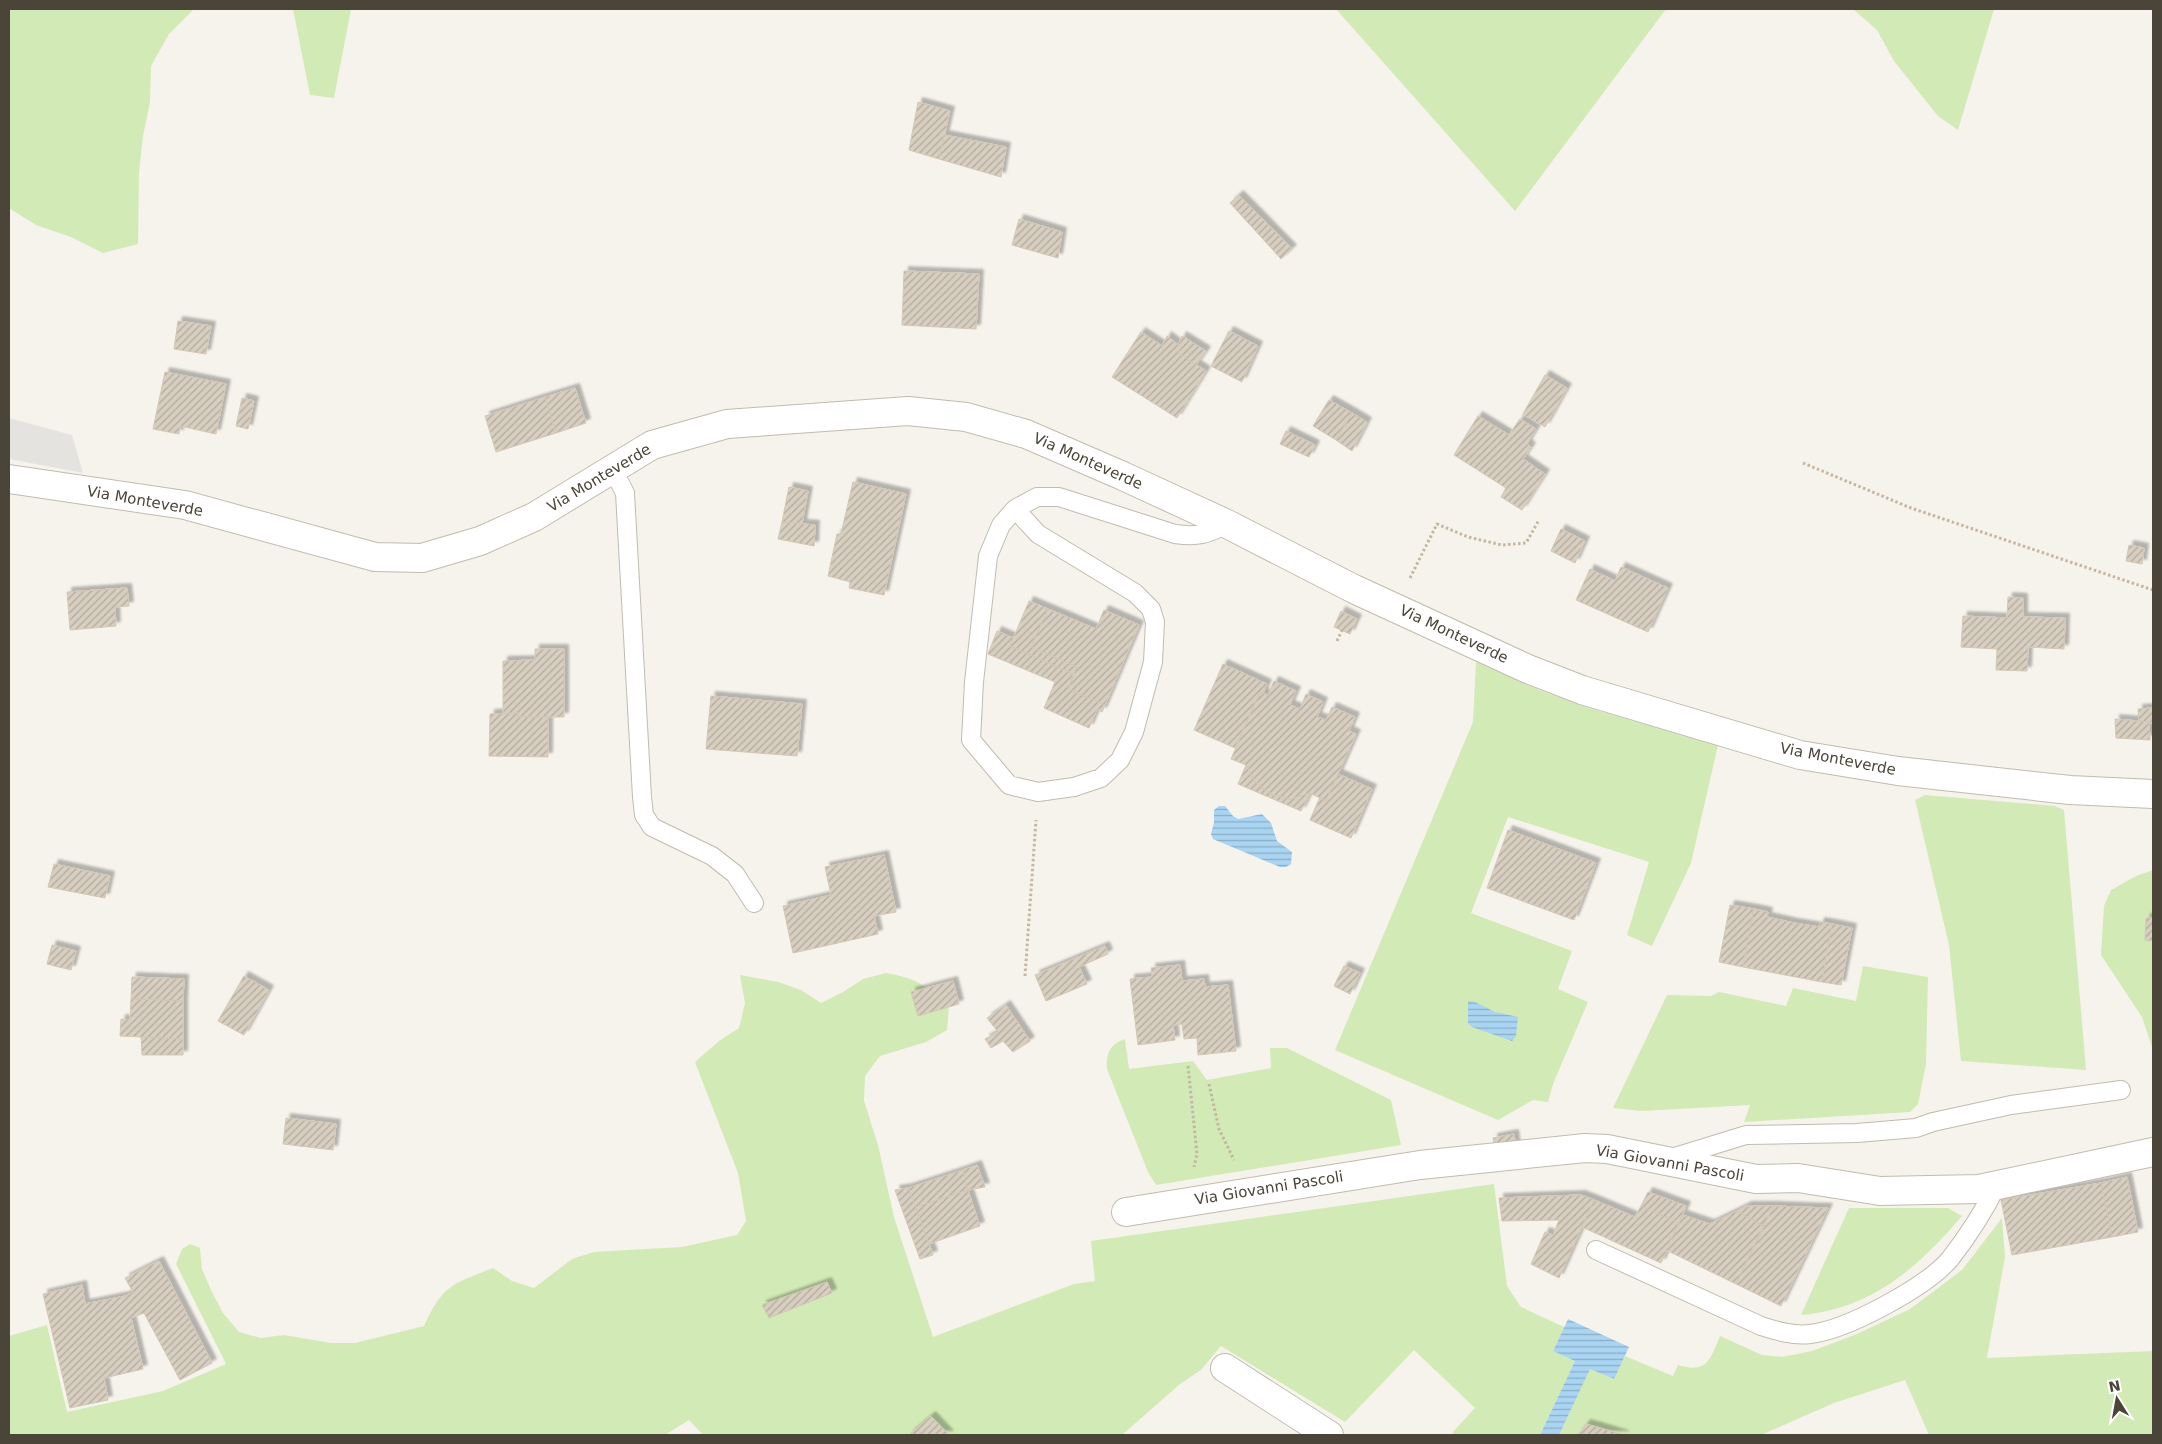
<svg xmlns="http://www.w3.org/2000/svg" width="2162" height="1444" font-family="'DejaVu Sans',sans-serif">
<style>
.grass{fill:#d2eab5}
.parking{fill:#e5e3e0}
.water{fill:url(#water-rules)}
.building{fill:url(#building-hatch);stroke:#d3c7b4;filter:url(#shadow)}
.lines{fill:none;stroke-linecap:round;stroke-linejoin:round}
.service-casing{stroke:#c2bbae;stroke-width:20}
.minor-casing{stroke:#c2bbae;stroke-width:30}
.path{stroke:#c4b79f;stroke-width:3;stroke-dasharray:2.5 2.5;stroke-linecap:butt}
.service{stroke:#fff;stroke-width:18}
.minor{stroke:#fff;stroke-width:28}
.labels{text-anchor:middle;dominant-baseline:central;stroke-width:5;stroke-linejoin:round;paint-order:stroke}
.street-label{font-size:15px;fill:#4b4439;stroke:#fff}
</style>
<defs>
<pattern id="water-rules" width="6" height="5" patternUnits="userSpaceOnUse" patternTransform="scale(1.25)"><rect width="6" height="5" fill="#a9d4f2"/><path d="M0 2.5h6" fill="none" stroke="#8caec5"/></pattern>
<pattern id="building-hatch" width="6" height="6" patternUnits="userSpaceOnUse" patternTransform="scale(1.25)"><rect width="6" height="6" fill="#d8cfc1"/><path d="M-1 1l2-2M0 6l6-6M5 7l2-2" fill="none" stroke="#b1aa9e"/></pattern>
<filter id="shadow"><feDropShadow dx="4.5" dy="-4.5" stdDeviation="1" flood-color="#0004"/></filter>
</defs>
<rect width="100%" height="100%" fill="#f6f3ec"/>
<!-- grass -->
<g class="grass">
<path d="M9 9H194L169 34 151 66 150 102 143 136 139 172 138 244 103 253 71 237 36 225 9 208Z"/>
<path d="M293 9H351L334 98 310 95Z"/>
<path d="M1336 9H1666L1515 211Z"/>
<path d="M1853 9H1994L1958 130 1938 116 1894 61 1877 30Z"/>
<path d="M1476 662 1542 691 1589 708 1718 745 1691 863 1652 946 1627 935 1649 862 1508 817 1471 913 1572 951 1558 989 1588 1002 1553 1084 1548 1102 1533 1100 1498 1120 1335 1050 1473 722Z"/>
<path d="M1925 795 2055 806 2064 810 2086 1070 1961 1061 1949 945 1915 800Z"/>
<path d="M2153 870V1050L2142 1017 2101 955 2104 906 2111 890 2136 876Z"/>
<path d="M1863 966 1928 977 1926 1064 1918 1104 1910 1112 1744 1122 1750 1105 1642 1111 1613 1108 1667 995 1711 996 1719 992 1786 1006 1793 988 1856 1001Z"/>
<path d="M886 973C916 978 927 986 949 1006L947 1030 926 1042 880 1056 865 1076 864 1101 878 1145 894 1217 933 1337 1074 1284 1095 1281 1091 1241 1494 1184 1507 1286 1521 1307 1564 1327 1553 1351 1575 1361 1540 1435H1457L1452 1433 1475 1408 1414 1350 1345 1422 1221 1346 1201 1370 1180 1384 1122 1435H703L689 1420 665 1435H9V1336L47 1325 67 1412 163 1391 226 1364 176 1264 182 1249 190 1244 200 1248 202 1269 212 1292 223 1313 239 1332 261 1338 284 1335 331 1343H355L424 1326C443 1284 453 1284 493 1268L512 1281 534 1288 572 1259 594 1252 682 1247 737 1235 746 1221 738 1173 695 1062 719 1041 739 1028 745 1003 740 975 778 982 801 990 821 1003 843 992 863 979Z"/>
<path d="M1125 1039 1129 1069 1193 1061 1207 1080 1271 1068 1270 1048H1287L1391 1100 1401 1145 1156 1185 1148 1172 1107 1069C1106 1055 1109 1044 1125 1039Z"/>
<path d="M1849 1208H1948L1962 1216C1917 1268 1872 1309 1801 1315Z"/>
<path d="M2002 1218 2005 1257 1987 1358 2153 1351V1435H1929L1905 1380 1834 1403 1761 1435H1559L1590 1368 1613 1379 1625 1356 1673 1376 1678 1365C1708 1374 1710 1359 1720 1336L1762 1355 1782 1357 1812 1351 1857 1334 1910 1309 1962 1270Z"/>
</g>
<!-- parking -->
<path class="parking" d="M9 418 72 435 83 473 9 459Z"/>
<!-- water -->
<g class="water">
<path d="M1219 806H1225L1233 816 1238 819 1262 814 1271 823 1277 841 1292 852 1291 864 1286 867H1280L1213 839 1211 834 1214 822V810Z"/>
<path d="M1468 1001 1475 1002 1495 1012 1518 1017 1516 1036 1512 1041 1472 1027 1468 1023Z"/>
<path d="M1568 1319 1629 1347 1614 1379 1590 1369 1559 1435H1540L1575 1361 1553 1351Z"/>
</g>
<!-- building -->
<g class="building">
<path d="M918 102 950 111 939 159 909 150Z"/>
<path d="M944 135 1006 147 1001 177 939 159Z"/>
<path d="M1239 195 1292 249 1281 259 1230 203Z"/>
<path d="M1019 219 1062 232 1058 258 1012 245Z"/>
<path d="M904 271 979 274 976 329 902 325Z"/>
<path d="M178 321 211 326 206 354 174 349Z"/>
<path d="M1229 331 1258 346 1242 382 1211 366Z"/>
<path d="M1141 332 1162 346 1167 336 1181 347 1178 353 1206 371 1177 418 1112 377Z"/>
<path d="M1182 336 1206 351 1196 365 1178 353 1181 347 1178 345Z"/>
<path d="M165 372 226 384 216 434 180 426 179 434 153 429Z"/>
<path d="M1545 375 1567 388 1545 427 1523 414Z"/>
<path d="M575 388 586 423 556 433 545 397Z"/>
<path d="M545 397 556 433 496 452 485 416Z"/>
<path d="M242 398 254 401 248 429 236 426Z"/>
<path d="M1329 400 1352 413 1336 440 1313 426Z"/>
<path d="M1352 413 1367 422 1352 451 1336 440Z"/>
<path d="M1478 416 1509 435 1520 419 1536 429 1527 444 1531 447 1523 459 1545 474 1522 510 1501 497 1506 488 1454 455Z"/>
<path d="M1286 431 1315 445 1309 457 1280 444Z"/>
<path d="M853 482 906 494 884 595 849 588 850 582 828 576 837 534H841Z"/>
<path d="M789 487 808 491 802 524 782 522Z"/>
<path d="M782 522 815 525 814 546 778 539Z"/>
<path d="M1561 529 1585 541 1575 563 1551 551Z"/>
<path d="M2129 545 2144 548 2142 564 2126 561Z"/>
<path d="M1621 567 1668 588 1648 632 1576 600 1590 569 1615 581Z"/>
<path d="M127 588 129 606 115 607 116 626 70 630 67 592Z"/>
<path d="M2008 597 2023 598V617L2065 618 2064 649 2028 647 2027 671 1996 670 1997 649 1961 647 1963 616 2007 618Z"/>
<path d="M1029 601 1048 609 1031 647 1077 667 1073 674 1010 646Z"/>
<path d="M1048 609 1096 629 1104 610 1139 625 1105 705 1068 689 1077 667 1031 647Z"/>
<path d="M1341 611 1357 619 1350 634 1334 627Z"/>
<path d="M997 631 1013 638 1010 646 1073 674 1068 689 1105 705 1102 712 1097 709 1089 728 1044 708 1055 682 988 654Z"/>
<path d="M535 649H564V717H518V713L503 714V661L535 660Z"/>
<path d="M1223 664 1267 684 1263 693 1260 692 1235 748 1194 730Z"/>
<path d="M1274 681 1296 691 1290 705 1300 709 1306 694 1323 702 1317 717 1326 720 1332 707 1355 717 1349 731 1356 734 1326 801 1310 793 1291 799 1272 795 1255 782 1246 765 1231 759 1260 692 1268 695Z"/>
<path d="M711 696 802 704 797 756 706 749Z"/>
<path d="M2153 708V723L2139 721 2138 709Z"/>
<path d="M518 713V717H548V757L489 756 490 714Z"/>
<path d="M2115 719 2149 722 2150 740 2116 738Z"/>
<path d="M1246 765 1255 782 1272 795 1291 799 1310 793 1301 811 1238 784Z"/>
<path d="M1338 774 1372 789 1351 838 1310 820 1320 797 1326 801Z"/>
<path d="M1508 830 1596 863 1574 920 1487 888Z"/>
<path d="M884 855 896 912 874 916 878 934 793 953 783 906 831 895 825 867Z"/>
<path d="M54 864 110 876 105 898 48 887Z"/>
<path d="M1730 905 1754 909 1743 967 1719 962Z"/>
<path d="M1754 909 1768 912 1767 917 1794 923 1819 927 1820 922 1832 924 1822 982 1743 967Z"/>
<path d="M2146 918H2153V941L2145 940Z"/>
<path d="M1832 924 1852 928 1841 985 1822 982Z"/>
<path d="M52 945 76 951 71 970 47 964Z"/>
<path d="M1105 946 1108 954 1079 967 1087 984 1046 1001 1035 975Z"/>
<path d="M1180 965 1182 981 1204 979 1205 987 1228 985 1236 1051 1198 1055 1197 1038 1184 1039 1182 1024 1173 1025 1175 1040 1138 1045 1130 979 1152 977 1151 968Z"/>
<path d="M1344 966 1360 973 1350 994 1334 986Z"/>
<path d="M244 976 269 990 244 1035 218 1021Z"/>
<path d="M132 977 184 979 183 1001 131 999Z"/>
<path d="M953 981 959 1004 918 1016 911 992Z"/>
<path d="M131 999 183 1001V1039L120 1036 121 1019 130 1020Z"/>
<path d="M1006 1005 1030 1041 1013 1052 1003 1041 991 1048 985 1039 998 1032 987 1018Z"/>
<path d="M141 1037 183 1039V1055H142Z"/>
<path d="M286 1118 336 1124 333 1150 283 1144Z"/>
<path d="M1514 1134 1516 1149 1495 1152 1493 1138Z"/>
<path d="M977 1165 985 1187 968 1190 963 1170Z"/>
<path d="M963 1170 968 1190 916 1207 908 1188Z"/>
<path d="M2127 1177 2138 1232 2112 1237 2101 1183Z"/>
<path d="M2101 1183 2112 1237 2012 1255 2001 1200Z"/>
<path d="M908 1188 916 1207 933 1255 920 1259 895 1190Z"/>
<path d="M968 1190 980 1226 929 1244 916 1207Z"/>
<path d="M1648 1192 1686 1206 1679 1223 1641 1206Z"/>
<path d="M1581 1195 1594 1200 1559 1278 1531 1264 1545 1232 1553 1235 1559 1220 1502 1221 1499 1198Z"/>
<path d="M1594 1200 1635 1217 1641 1206 1679 1223 1661 1263 1582 1227Z"/>
<path d="M1747 1206H1774L1763 1226 1737 1211Z"/>
<path d="M1774 1206 1828 1208 1781 1306 1736 1284Z"/>
<path d="M1737 1211 1763 1226 1736 1284 1666 1250 1683 1215 1710 1224Z"/>
<path d="M159 1261 212 1363 180 1380 144 1313 131 1318 143 1369 104 1378 108 1400 70 1408 43 1294 82 1285 85 1304 125 1296 133 1292 125 1278Z"/>
<path d="M827 1282 832 1293 769 1318 762 1305Z"/>
<path d="M931 1416 935 1420 918 1435H909Z"/>
<path d="M935 1420 949 1435H918Z"/>
<path d="M1586 1424 1597 1427 1594 1435H1578Z"/>
<path d="M1597 1427 1624 1435H1594Z"/>
</g>
<g class="lines">
<!-- service casing -->
<g class="service-casing">
<g id="service">
<path d="M612 468 625 493 642 797 644 815 652 827 712 856 735 874 754 903"/>
<path d="M1015 509 1038 534 1135 593 1151 609 1155 622 1153 662 1134 732 1120 760 1101 778 1074 787 1038 792 1009 785 971 740 974 682 988 556 1001 525 1015 509 1037 497H1059L1175 534C1197 537 1206 535 1227 524"/>
<path d="M1668 1159 1746 1135 1857 1133 1916 1128 1933 1122 2011 1105 2121 1090"/>
<path d="M1596 1250 1761 1326C1777 1331 1793 1336 1810 1334 1847 1330 1926 1287 1950 1259 1968 1236 1984 1211 1997 1185"/>
</g>
</g>
<!-- minor casing -->
<g class="minor-casing">
<g id="minor">
<path d="M9 479 185 505 375 557 422 558 480 541 534 517 652 445 727 424 908 411 966 417 1026 434 1123 476 1227 524 1354 589 1528 669 1582 690 1800 755 1898 771 2070 790 2153 794"/>
<path d="M1126 1212 1420 1165 1585 1148 1607 1149 1756 1179 1798 1178 1880 1191 1979 1189 2153 1152"/>
<path d="M1225 1368 1329 1435"/>
</g>
</g>
<!-- path -->
<g class="path">
<path d="M1803 463 1911 508 2153 590"/>
<path d="M1410 578 1437 524 1468 537 1502 545 1526 543 1539 520"/>
<path d="M1337 641 1342 630"/>
<path d="M1025 976 1036 820"/>
<path d="M1188 1066 1197 1154 1194 1167"/>
<path d="M1209 1084 1219 1129 1234 1160"/>
</g>
<!-- service -->
<use href="#service" class="service"/>
<!-- minor -->
<use href="#minor" class="minor"/>
</g>
<g class="labels">
<!-- street labels -->
<g class="street-label">
<text transform="translate(1088 461) rotate(24)">Via Monteverde</text>
<text transform="translate(599 478) rotate(-31)">Via Monteverde</text>
<text transform="translate(145 501) rotate(10)">Via Monteverde</text>
<text transform="translate(1454 634) rotate(25)">Via Monteverde</text>
<text transform="translate(1838 759) rotate(11)">Via Monteverde</text>
<text transform="translate(1670 1163) rotate(10)">Via Giovanni Pascoli</text>
<text transform="translate(1269 1188) rotate(-9)">Via Giovanni Pascoli</text>
</g>
</g>
<!-- border -->
<rect width="2162" height="1444" fill="none" stroke="#4b4439" stroke-width="20"/>
<!-- north arrow -->
<g transform="translate(2117 1399) rotate(349)" stroke="#ffffff" stroke-width="4" paint-order="stroke">
<path d="M0-4L9 19L0 12L-9 19Z" fill="#4b4439"/>
<text y="-8" font-size="14" font-weight="bold" text-anchor="middle" fill="#4b4439">N</text>
</g>
</svg>
